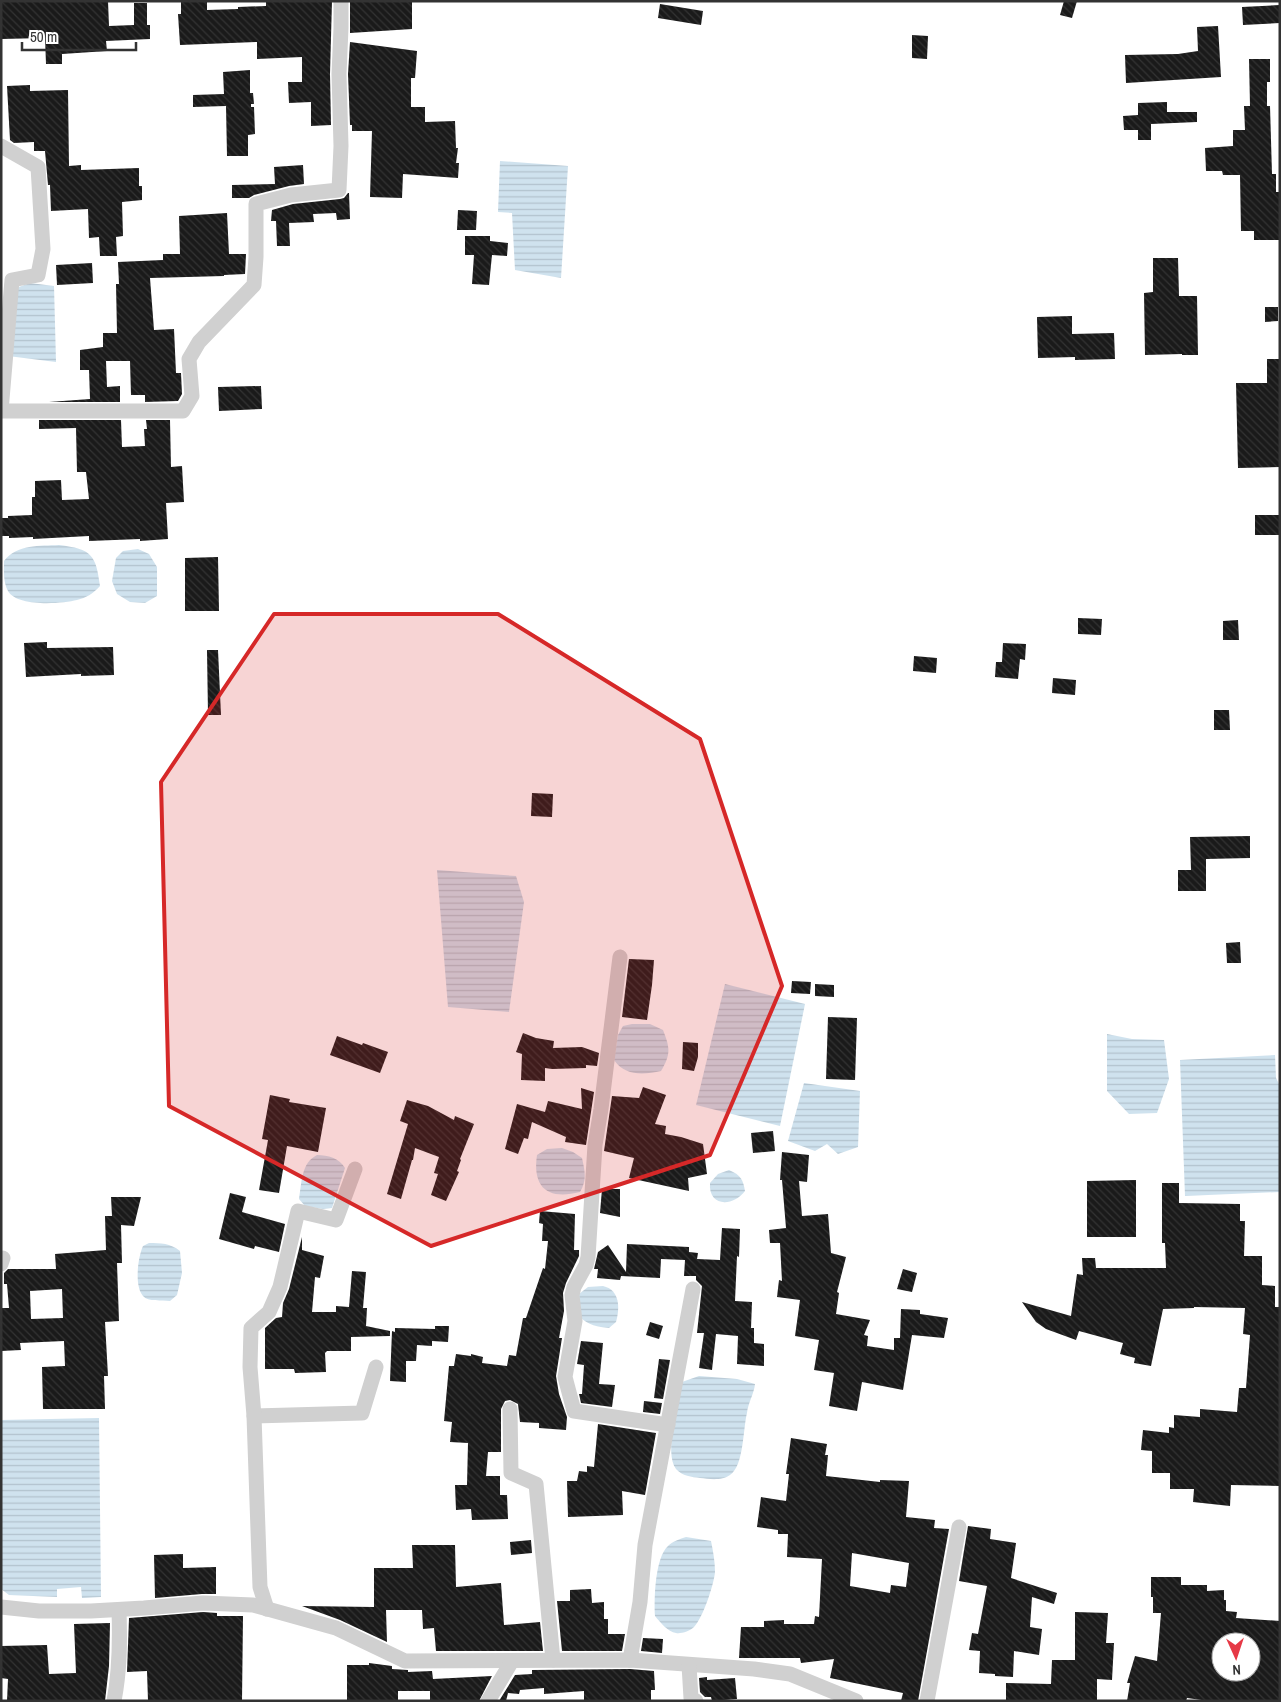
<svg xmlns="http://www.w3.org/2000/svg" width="1281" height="1702" font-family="'Archivo Narrow',sans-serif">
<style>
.water{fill:url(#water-rules)}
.building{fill:url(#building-back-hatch);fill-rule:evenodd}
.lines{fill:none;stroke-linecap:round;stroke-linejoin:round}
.minor{stroke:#d0d0d0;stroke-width:15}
.marked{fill:#d62828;fill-opacity:0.2;stroke:#d62828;stroke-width:4;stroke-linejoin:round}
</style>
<defs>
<pattern id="water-rules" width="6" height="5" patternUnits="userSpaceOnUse" patternTransform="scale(1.25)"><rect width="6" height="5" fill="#cfe2ee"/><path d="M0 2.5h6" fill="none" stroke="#b2c2cd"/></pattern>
<pattern id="building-back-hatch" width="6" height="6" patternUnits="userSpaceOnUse" patternTransform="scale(1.25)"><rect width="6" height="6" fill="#1a1a1a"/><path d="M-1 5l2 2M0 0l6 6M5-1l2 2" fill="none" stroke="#333"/></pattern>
</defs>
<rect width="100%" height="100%" fill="#fff"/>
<!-- water -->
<g class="water">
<path d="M500 161 568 166 561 278 515 270 512 213 498 212Z"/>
<path d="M30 283 54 286 56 362 8 356 16 288Z"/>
<path d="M59 545C92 549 96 555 100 586 94 593 86 598 77 600 61 604 17 607 8 591 3 582 4 570 4 561 17 544 40 546 59 545Z"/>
<path d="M138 549 149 554 157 567V596L145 603 130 602 117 594 112 581 116 558 123 551Z"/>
<path d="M437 870 516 876 524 902 509 1012 448 1007Z"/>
<path d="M725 984 805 1004 780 1126 696 1105Z"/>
<path d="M632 1024H650L663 1030C670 1048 671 1054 661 1071 643 1075 625 1076 614 1060L618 1035 623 1026Z"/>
<path d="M1107 1034 1132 1039 1164 1040 1169 1079 1157 1113 1129 1114 1107 1091Z"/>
<path d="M1275 1055 1276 1078 1280 1086V1192L1185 1196 1180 1060Z"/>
<path d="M804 1083 860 1091 858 1147 838 1154 827 1144 815 1151 788 1141Z"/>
<path d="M562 1148 573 1152 582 1158C585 1172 587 1180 580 1192 549 1200 532 1189 537 1155L547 1149Z"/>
<path d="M317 1155C328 1155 339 1158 345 1168L332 1208 323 1209 305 1206 299 1199C302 1182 301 1163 317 1155Z"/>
<path d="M729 1170C741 1175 743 1180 745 1191 733 1207 708 1207 710 1183L718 1174Z"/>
<path d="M149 1243C161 1243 170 1243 180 1251L182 1273 177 1295 170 1301C162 1300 148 1302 143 1296 134 1286 138 1257 143 1246Z"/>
<path d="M603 1286C620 1290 620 1308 616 1322L609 1328C598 1327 588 1325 580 1317L579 1294 588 1287Z"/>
<path d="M699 1376 737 1379 755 1384C754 1394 748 1403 747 1413 743 1428 744 1466 730 1475 722 1481 709 1479 700 1478 692 1477 682 1476 676 1469 664 1453 678 1401 682 1382Z"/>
<path d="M99 1418 101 1597 82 1598 81 1587 57 1589V1597L9 1595 1 1589V1420Z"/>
<path d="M686 1537 711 1541C713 1551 715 1561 715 1572 714 1584 703 1618 694 1627 690 1631 681 1634 676 1633 668 1632 660 1622 655 1616 654 1598 655 1558 668 1546 673 1541 680 1539 686 1537Z"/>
</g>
<!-- building -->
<g class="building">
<path d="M1 1H108L109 26 134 25V3H147V25H150V39L106 41 107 51 62 54V64H46L45 38 1 39Z"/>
<path d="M207 1V10L238 9V7L266 6V1H332L330 74 331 125 311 126V102L289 103 288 82H302V57L257 59V42L180 45 178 14H181V2Z"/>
<path d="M350 1H412V29L350 33Z"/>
<path d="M1064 1H1077L1072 18 1060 15Z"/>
<path d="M660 4 703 11 701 25 658 18Z"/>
<path d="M1280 5V23L1243 25 1242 7Z"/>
<path d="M1218 26 1221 77 1126 83 1125 55 1178 54 1198 51 1197 27Z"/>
<path d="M912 35 928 36 927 59 912 58Z"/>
<path d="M350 42 417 51 415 78H411V107H425V122L455 121 456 148H458L456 163H459L458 178 403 174 402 198 370 197 372 131H352V125H350L348 74Z"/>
<path d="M1249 59H1270V82H1267V106H1270L1272 174H1276V192H1279L1280 240H1254V231H1241L1240 175H1223L1222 171H1206L1205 148 1233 146V130H1245L1244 106H1250Z"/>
<path d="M250 70V93H253L254 104H251V107H254L255 134 248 135V156H227L226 106 193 107V95L224 94 223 72Z"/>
<path d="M30 85V91L68 90 69 166 81 165V170L139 168V186H142V200L122 202 123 236 116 237 117 256H100L99 237 89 238 88 209 51 211 50 185H48L45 151H34V142L14 143 10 140 7 86Z"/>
<path d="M1167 102V112H1197V122L1151 124V140H1138V130H1124L1123 116 1138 115V103Z"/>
<path d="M303 165 304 184 289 186 254 195 249 198H232V185L275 184 274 167Z"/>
<path d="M348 193H349L350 219 337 220 336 213 313 214 314 222 289 223 290 246H277L276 221H271L272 210 293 204 340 199 344 198Z"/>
<path d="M458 210 477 211 476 230H457Z"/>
<path d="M227 213 229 254H246L245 274 224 275V276L150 278 154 330 174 329 176 373H181L182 394 178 401 145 402V395H131L130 361H106L107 387 120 386V402H49L90 399 89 370H80V350L103 347V333H117L116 284H119L118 262 163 260V254H180L179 216Z"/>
<path d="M465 236H490V241L508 243 507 256 492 255 489 285 472 284 474 255H465Z"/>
<path d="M1153 258H1178L1179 296H1197L1198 355H1182V354L1145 355 1144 293 1153 292Z"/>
<path d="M92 263 93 283 57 285 56 265Z"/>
<path d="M1265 307H1278V321L1265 322Z"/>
<path d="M1072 316V334L1114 333 1115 359 1075 360V357L1038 358 1037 317Z"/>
<path d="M1267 359H1280V467L1238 468 1236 383H1267Z"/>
<path d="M261 386 262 409 219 411 218 387Z"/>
<path d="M39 420H121L122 447 145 446 144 429H147L146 420H170L171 467 182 466 184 502 166 503 168 539 140 541V539L89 541V536L33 539V537L9 538V536H1V518H8V516L32 515V497H35V481L61 480 62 500 89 499 86 472H77L76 428 39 429Z"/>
<rect x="1255" y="515" width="25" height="20"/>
<path d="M218 557 219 611H185V558Z"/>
<path d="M1078 618 1102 619 1101 635 1078 634Z"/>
<path d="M1238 620 1239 640H1223V621Z"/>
<path d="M47 642V648L113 647 114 675 81 676V674L26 677 24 643Z"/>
<path d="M1003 643 1026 644 1025 660 1020 659 1018 679 995 677 996 662H1002Z"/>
<path d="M207 650H218L221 715H208Z"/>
<path d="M914 656 937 658 936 673 913 671Z"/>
<path d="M1053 678 1076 680 1075 695 1052 693Z"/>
<path d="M1214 710H1229L1230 730H1214Z"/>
<path d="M532 793 553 794 552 817 531 816Z"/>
<path d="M1250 836V858L1206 859V891H1178V870H1191L1190 837Z"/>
<path d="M1240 942 1241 963H1227L1226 943Z"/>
<path d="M629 959 654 960 652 985 647 1020 622 1017Z"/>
<path d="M792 981 811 982 810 994 791 993Z"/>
<path d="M815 984 834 985V997L815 996Z"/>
<path d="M828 1017 857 1018 855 1080 826 1079Z"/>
<path d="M523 1033 536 1038 554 1041 553 1048 582 1047 599 1053 597 1066 586 1065V1068L552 1069 545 1068V1081L521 1080 522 1054 516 1052Z"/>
<path d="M337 1036 362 1045 363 1043 388 1052 380 1073 330 1055Z"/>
<path d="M683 1042 698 1043V1057L694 1071 682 1069Z"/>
<path d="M643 1087 666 1095 655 1124 666 1126 665 1134 681 1137 703 1144 707 1174 688 1178 689 1191 629 1178 634 1158 604 1151 612 1096 639 1098Z"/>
<path d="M581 1088 594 1092 586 1145 565 1142 566 1137 532 1122 528 1139 524 1138 518 1154 505 1149 517 1104 545 1112 548 1101 582 1109Z"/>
<path d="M270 1095 290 1099 289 1102 326 1108 318 1152 287 1146 279 1193 259 1190 268 1140 262 1139Z"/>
<path d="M407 1100 428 1106 454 1120 455 1116 474 1124 460 1159 461 1160 457 1171 459 1172 446 1201 431 1195 438 1174 434 1173 439 1157 415 1148 413 1160H412L401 1199 387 1194 408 1124 400 1121Z"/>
<path d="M773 1131 775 1151 753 1153 751 1133Z"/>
<path d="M782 1152 809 1155 807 1182 799 1181 802 1216 828 1214 831 1253 846 1257 837 1292 839 1293 836 1314 870 1320 864 1335 868 1336 867 1346 894 1350V1338H900L901 1309 920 1310V1314L948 1318 944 1338 912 1335 903 1390 862 1382 857 1411 829 1406 834 1373 814 1370 819 1340 795 1336 800 1300 777 1297 779 1280 782 1281 780 1243H770L769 1230 786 1228 782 1180H780Z"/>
<path d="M1136 1180V1237H1087V1181Z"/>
<path d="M1162 1183H1179V1203L1240 1204V1221H1245L1244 1256H1262V1285L1275 1286V1307H1280V1486L1231 1485 1230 1506 1193 1502 1194 1489H1170V1473H1152V1451L1141 1450 1143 1430 1169 1433V1427L1174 1428V1415L1200 1417V1409L1237 1412 1239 1388H1246L1250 1335 1243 1334 1245 1308 1194 1307V1308L1163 1309 1151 1366 1134 1363 1135 1358 1120 1354 1123 1343 1079 1331 1076 1340 1046 1329 1036 1322 1022 1302 1071 1316 1077 1274 1083 1275 1082 1258H1095L1096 1268H1166L1165 1243H1162Z"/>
<path d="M602 1189H620V1217L600 1213Z"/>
<path d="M230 1193 246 1197 242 1212 285 1224 279 1252 255 1246 254 1249 219 1239Z"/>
<path d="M111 1197H141L134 1226 121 1225 122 1263H117L119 1321 105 1322 108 1376H104L105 1409H43L42 1367 65 1366 64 1341 20 1343 21 1350 1 1351V1308H9L7 1284H4V1273L8 1269H56L55 1254 106 1250 105 1216H112ZM62 1289 63 1318 31 1319 30 1291Z"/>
<path d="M540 1211 575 1214 574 1250H579V1256L566 1283 563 1293 564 1311 559 1338H562L556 1376 559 1394 567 1417 566 1430 539 1428V1423L520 1422 518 1404 510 1400 505 1401 501 1409V1452H488L486 1476H500V1495H507L508 1519 472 1520 471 1509 456 1510 455 1485H467L468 1443 450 1442 452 1422 444 1421 449 1366H454L456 1354 471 1356V1354L483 1357 482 1363 507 1366 509 1355 516 1356 523 1318H526L543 1268 545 1269 548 1241H542L543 1224 539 1223Z"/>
<path d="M722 1228 740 1229 739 1257 737 1256 735 1301 752 1302 751 1328H754V1343L764 1344V1366L737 1364 738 1336 716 1334 712 1370 699 1368 704 1333H697L702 1286 696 1280V1276H684L685 1260 661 1259 660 1278 621 1276 620 1280 597 1278 598 1269H594L598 1252 608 1245 626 1272 627 1244 689 1247V1252L698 1253 697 1259 720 1260Z"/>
<path d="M302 1237V1250L324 1256 320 1278 315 1277 312 1312H336V1306L349 1307 352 1271 366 1272 363 1308H367L366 1326 390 1331V1336L351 1337V1351H327L325 1353 326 1372 295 1373 294 1369H265V1328L276 1318 282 1317 283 1303 289 1289Z"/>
<path d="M903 1269 917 1273 912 1292 897 1289Z"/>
<path d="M650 1322 663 1326 659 1339 646 1335Z"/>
<path d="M435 1326H449L448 1342 432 1341V1346L417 1345 416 1361H406V1382L390 1381 392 1331 395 1332V1328L435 1329Z"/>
<path d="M581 1341 603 1343 599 1384 615 1385 612 1407 581 1403 579 1394H582L584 1365 577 1364Z"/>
<path d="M659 1359 670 1360 663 1399 654 1398Z"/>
<path d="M644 1401 662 1403 660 1414 643 1412Z"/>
<path d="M598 1424 656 1433 645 1495 622 1491 623 1515 568 1517 567 1481H577L579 1471 587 1472V1466L594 1467Z"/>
<path d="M791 1438 827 1444 825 1455H828L826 1476 880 1482V1480L909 1481 906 1517 935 1520 934 1528 949 1529 918 1701H901L903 1693 830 1678 834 1659 801 1663 800 1658H739L741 1627H764V1621L784 1620V1624H814L815 1616 819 1617 822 1559 787 1557 788 1534H778V1530L757 1527 761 1497 786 1501 789 1474H786ZM852 1553 909 1563 906 1587 891 1585 890 1593 850 1586Z"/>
<path d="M968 1526 991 1529 990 1539 1016 1543 1011 1578 1057 1593 1054 1604 1032 1597 1030 1627 1042 1629 1039 1655 1014 1651 1013 1677 995 1676V1674L979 1673 980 1651 969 1650 972 1633 978 1634 987 1586 959 1581Z"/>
<path d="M531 1540 532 1553 511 1555 510 1542Z"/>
<path d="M412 1545H455L456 1587 501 1583 504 1625 540 1622 543 1651H436L434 1628 423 1629 422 1610H386L387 1642 340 1620 302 1606 374 1607V1568H413Z"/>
<path d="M183 1554V1568L216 1567V1594H202L155 1598 154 1555Z"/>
<path d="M1151 1577H1181V1585H1207V1591L1224 1590V1600H1226V1611L1237 1612 1236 1618 1280 1621V1701H1209L1187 1698 1186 1701H1127L1130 1683H1127L1135 1656 1157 1661 1161 1613H1153V1597H1151ZM1221 1642H1251V1672H1221Z"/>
<path d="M591 1589 592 1603 604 1602V1619H608V1634H625L622 1651H562L557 1601H570V1590Z"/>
<path d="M203 1612 217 1613V1616H243L242 1701H148L147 1671 127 1672 129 1618Z"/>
<path d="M1075 1612 1108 1613 1106 1643H1114L1112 1680 1097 1679V1701H1006V1683L1051 1684 1052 1660H1075Z"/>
<path d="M110 1623 109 1666 105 1701H7L8 1679 1 1678V1646L47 1645 49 1674 76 1673 74 1624Z"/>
<path d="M643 1638 663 1639 662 1653 641 1651Z"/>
<path d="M369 1663 392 1666V1669L408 1670V1672L432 1671 433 1679 492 1676 479 1701H430V1691H398V1701H347V1665H369Z"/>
<path d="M630 1669 654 1671 655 1690H651V1701H584V1691L544 1694V1688L520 1690 519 1694 508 1693 506 1701H499L515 1675 532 1674V1670Z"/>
<path d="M707 1677V1680L735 1678 737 1699 712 1701 711 1697H705L700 1692 699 1678Z"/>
</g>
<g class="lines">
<!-- minor -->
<g class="minor">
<path d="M1 146 38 167 43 249 38 275 12 280 1 411"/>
<path d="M1 411H183L192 396 189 359 199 342 254 285 256 257V204L291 195 339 190 341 146 339 74 341 28V1"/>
<path d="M620 957 601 1109 595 1145 588 1257 586 1265 574 1287 572 1295 575 1321 565 1377 574 1411 668 1425"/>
<path d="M1 1264 3 1258"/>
<path d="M510 1409 511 1473 536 1484 553 1660"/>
<path d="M254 1416 362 1413 376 1367"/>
<path d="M1 1607 39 1611H91L144 1608 203 1603 253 1605 336 1628 405 1661 630 1660 754 1669 790 1674 856 1701"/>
<path d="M267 1609 260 1587 254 1416 250 1367 251 1328 269 1312 280 1287 298 1211 336 1220 355 1169"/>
<path d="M630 1660 640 1602 645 1545 693 1289"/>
<path d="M689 1665 691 1698 696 1701"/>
<path d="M114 1701C120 1670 120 1641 119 1610"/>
<path d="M488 1701 512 1661"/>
<path d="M927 1701 959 1527"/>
</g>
</g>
<!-- marked area -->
<path class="marked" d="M274 614H498L700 739 782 986 710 1155 431 1246 169 1106 161 782Z"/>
<!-- border -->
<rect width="1281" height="1702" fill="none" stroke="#333333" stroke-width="5"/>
<!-- north arrow -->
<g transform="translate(1236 1657) rotate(177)"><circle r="24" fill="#ffffff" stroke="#adadad"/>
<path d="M0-4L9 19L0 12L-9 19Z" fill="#e63946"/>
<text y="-8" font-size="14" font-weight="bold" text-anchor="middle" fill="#333333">N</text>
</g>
<!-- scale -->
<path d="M22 42v8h114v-8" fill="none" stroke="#333333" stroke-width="2.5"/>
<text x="30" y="42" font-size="15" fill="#333333" stroke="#ffffff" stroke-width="4" paint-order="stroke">50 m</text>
</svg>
